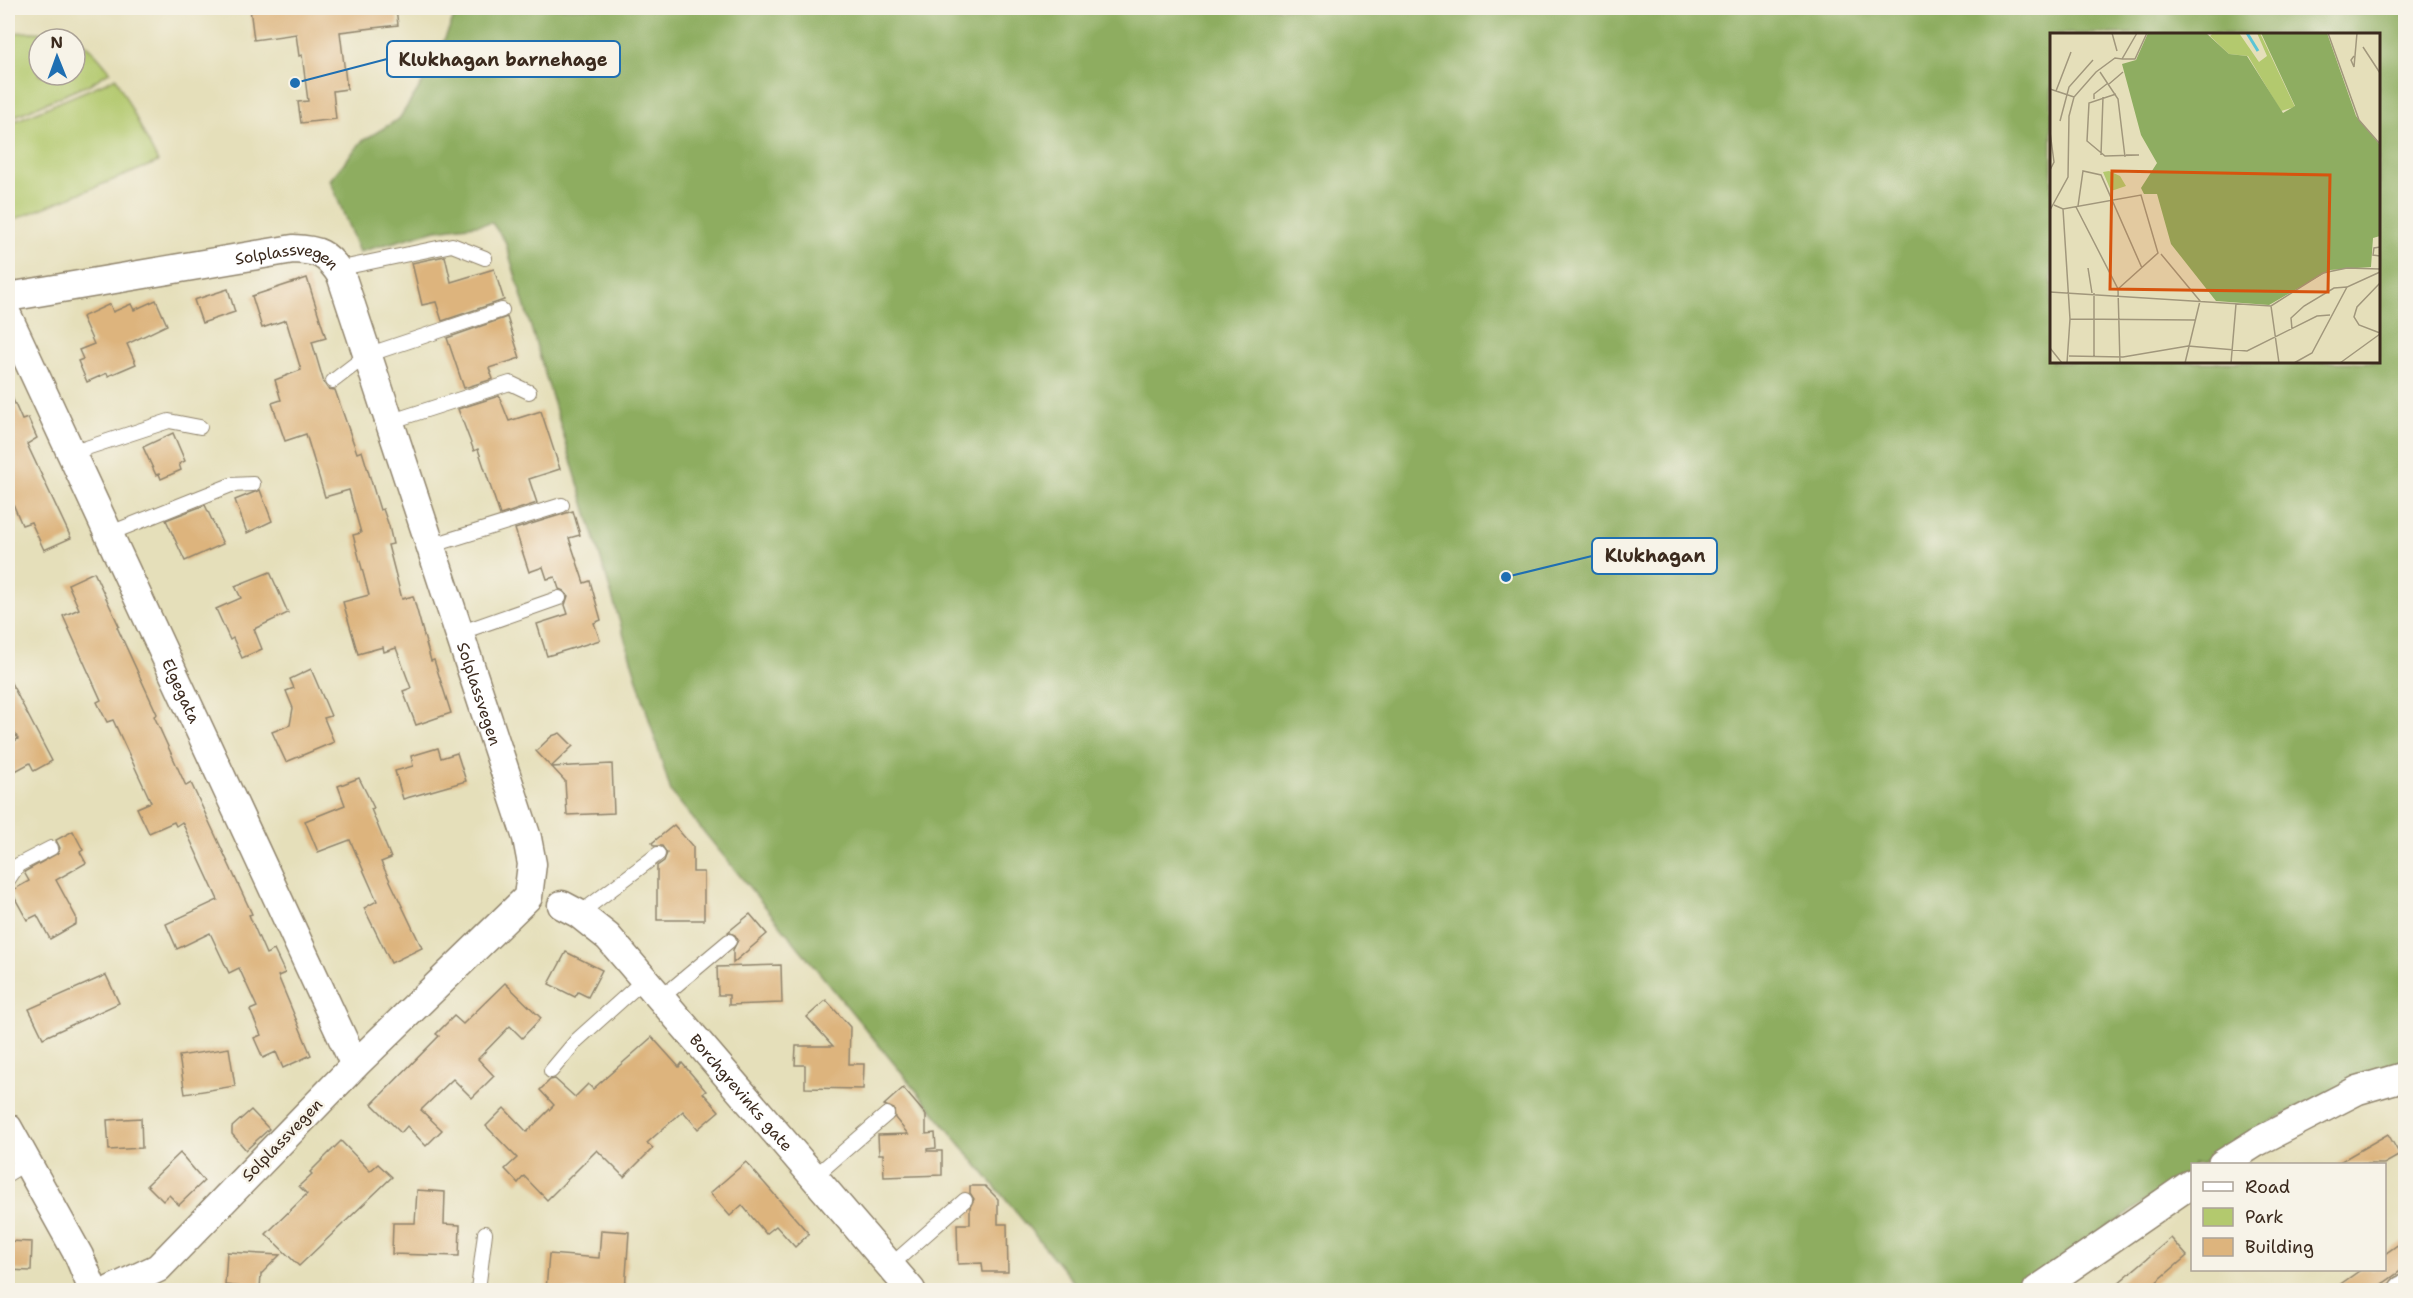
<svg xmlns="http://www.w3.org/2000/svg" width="2413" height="1298" font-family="'Shantell Sans',sans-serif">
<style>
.green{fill:#b3c96e;stroke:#777a46;stroke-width:1.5;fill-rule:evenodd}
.forest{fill:#8ead61;stroke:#646c40;stroke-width:1.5;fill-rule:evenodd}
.building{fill:#ddb47d}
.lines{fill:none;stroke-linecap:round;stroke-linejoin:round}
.service-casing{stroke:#90846c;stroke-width:16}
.minor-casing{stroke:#90846c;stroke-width:31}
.service{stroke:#fff;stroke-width:14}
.minor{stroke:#fff;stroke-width:28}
.labels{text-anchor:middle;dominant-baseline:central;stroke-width:5;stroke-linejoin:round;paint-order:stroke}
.street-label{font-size:16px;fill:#3b2a1e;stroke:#f7f3e8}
.inset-river{fill:none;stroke:#5ac4d5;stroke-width:3}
.inset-road{fill:none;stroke:#a1977c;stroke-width:1.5}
.view{fill:#d7540e;fill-opacity:0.15;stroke:#d7540e;stroke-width:3}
.inset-edge{fill:none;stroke:#3b2a1e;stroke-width:3}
.leader{fill:none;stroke:#1f6fb2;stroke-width:2}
.callout-dot{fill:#1f6fb2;stroke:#f7f3e8;stroke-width:2}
.callout{fill:#f7f3e8;stroke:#1f6fb2;stroke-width:2}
.callout-label{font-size:18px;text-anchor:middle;font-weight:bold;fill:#3b2a1e}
</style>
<rect width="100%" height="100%" fill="#f7f3e8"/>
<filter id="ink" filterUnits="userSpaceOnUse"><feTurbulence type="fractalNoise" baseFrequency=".0167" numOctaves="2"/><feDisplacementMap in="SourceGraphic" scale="12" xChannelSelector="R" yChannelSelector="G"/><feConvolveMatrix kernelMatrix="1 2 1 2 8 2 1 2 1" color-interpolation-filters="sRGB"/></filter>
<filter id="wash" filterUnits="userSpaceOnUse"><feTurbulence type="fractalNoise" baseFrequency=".008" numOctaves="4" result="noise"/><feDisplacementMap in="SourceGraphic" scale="24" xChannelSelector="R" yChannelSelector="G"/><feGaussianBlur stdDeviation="1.35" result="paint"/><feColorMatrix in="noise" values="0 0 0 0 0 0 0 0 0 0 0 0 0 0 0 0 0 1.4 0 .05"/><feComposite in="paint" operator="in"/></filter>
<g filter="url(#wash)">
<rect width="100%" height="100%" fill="#e5dfba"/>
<!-- green -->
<g class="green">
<path d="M31 32C74 34 83 36 110 71L92 83 8 119V33ZM39 39H75V75H39Z"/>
<path d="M116 78 158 162 8 222V124Z"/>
</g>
<!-- forest -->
<path class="forest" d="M458 8H2405V1061C2333 1086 2265 1122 2201 1164H2192V1170L2013 1290H1080L671 792 505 241 492 223 436 230 359 252 330 180 362 141 399 119 432 68ZM2052 34H2378V362H2052Z"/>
<g id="blocks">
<!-- building -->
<g class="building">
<path d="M250 8H396L398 25 340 32 347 89 333 91 336 119 301 123 298 102 308 101 302 55 299 56 296 34 254 40Z"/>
<path d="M445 256 451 282 494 269 504 300 442 321 436 302 422 305 412 263Z"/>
<path d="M307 278 326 338 312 342 324 383 328 389 335 390 357 453 362 451 380 510 383 509 389 526 393 544 388 545 402 599 413 596 431 661 434 660 451 713 416 725 403 691 411 688 396 648 384 652 383 647 358 654 343 602 369 595 353 535 361 533 349 490 325 497 306 434 285 441 272 403 281 400 275 380 301 370 286 320 262 328 252 296Z"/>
<path d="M228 289 235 312 202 323 194 300Z"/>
<path d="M156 300 167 325 127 344 136 364 108 376 107 373 87 382 78 361 83 359 79 350 94 344 82 317 110 304 113 312 131 304 134 310Z"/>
<path d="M507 317 520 358 489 368 493 379 464 388 447 338Z"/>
<path d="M8 388 22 420 28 418 37 438 27 444 71 538 44 550 31 522 22 525 8 492Z"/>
<path d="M499 396 509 421 541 411 560 469 529 479 537 503 500 515 478 449 474 451 458 409Z"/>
<path d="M173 433 185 461 179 464 181 470 161 479 159 474 156 475 143 447Z"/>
<path d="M260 490 272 521 247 533 235 500Z"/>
<path d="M205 505 223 544 185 561 166 520Z"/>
<path d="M573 511 580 535 569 538 584 583 590 581 601 620 594 623 600 640 547 656 537 624 568 614 565 605 568 596 564 591 559 589 555 577 547 579 543 567 529 572 515 529Z"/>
<path d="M94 572 119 626 117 627 157 714 154 716 186 786 191 783 252 914 249 915 266 954 274 950 285 973 278 976 311 1055 283 1068 276 1052 263 1058 254 1038 261 1035 250 1010 257 1007 239 968 229 973 210 933 177 949 166 924 218 900 182 822 176 826 174 822 149 833 137 808 151 802 113 720 107 722 97 702 101 700 63 616 79 609 68 584Z"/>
<path d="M270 572 288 613 254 629 262 649 242 658 233 638 230 640 216 609 241 598 235 586Z"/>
<path d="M311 669 331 716 324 718 334 742 286 762 272 732 290 725 293 708 286 691 294 688 290 679Z"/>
<path d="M8 677 52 761 34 771 30 763 8 775V745L18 739 8 720Z"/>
<path d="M560 733 573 746 551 767 536 751 552 736Z"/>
<path d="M438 748 441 758 457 753 466 781 403 799 395 771 413 766 411 756Z"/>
<path d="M612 764 614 813 567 815 565 781 552 767Z"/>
<path d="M359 778 374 808 371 809 391 858 381 862 422 948 391 963 364 908 377 901 350 840 318 852 305 821 345 805 338 786Z"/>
<path d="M674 825 693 847V872H704V920H657V866L664 861 667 853 662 846H654L652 843Z"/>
<path d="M73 831 83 850 80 852 86 863 56 880 76 917V924L50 939 37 915 27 920 11 891 29 881 24 872 58 853 60 848 56 840Z"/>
<path d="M750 914 767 934 733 963V950L738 940 735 935 728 932Z"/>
<path d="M566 952 602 970 588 997 578 992 575 997 549 984Z"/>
<path d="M781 965 782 1003 729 1005V995H718L717 967Z"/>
<path d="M106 975 119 1003 43 1038 29 1009Z"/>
<path d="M505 983 541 1018 522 1038 510 1026 478 1059 494 1076 472 1098 453 1079 421 1110 442 1130 426 1146 407 1126 401 1133 372 1104 439 1036 436 1034 454 1016 463 1024Z"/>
<path d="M826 1000 850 1027 849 1064H864L863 1089 805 1088V1065H795L796 1046H833L807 1017Z"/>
<path d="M652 1037 679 1067 682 1063 706 1091 703 1093 719 1111 698 1129 683 1111 647 1143 653 1148 624 1177 597 1150 547 1200 524 1176 518 1183 505 1169 517 1158 486 1126 504 1108 527 1132 554 1105 540 1090 550 1080 555 1079 575 1097 588 1084 593 1089Z"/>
<path d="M229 1048 235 1086 185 1094 179 1056Z"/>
<path d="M903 1088 926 1115V1134L935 1133 936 1148 927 1149V1151H942V1175L884 1177 883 1154H879L878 1135 908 1134 895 1118 894 1109 884 1105Z"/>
<path d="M251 1110 269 1129 246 1150 232 1134V1127Z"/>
<path d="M141 1118 142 1148 109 1150 107 1120Z"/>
<path d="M2388 1134 2400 1155 2384 1164H2336Z"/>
<path d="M341 1141 370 1171 378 1164 392 1177 299 1266 266 1234 307 1194 299 1186 312 1174 310 1172Z"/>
<path d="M180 1153 204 1181 179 1205 169 1195 163 1201 147 1185Z"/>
<path d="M746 1162 809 1234 795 1247 776 1226 766 1234 742 1205 730 1216 710 1193Z"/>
<path d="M970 1186H985L998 1199V1224H1007L1008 1272H983L982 1263 958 1264 957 1224H970V1207L974 1199 970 1193Z"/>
<path d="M417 1190 445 1192 444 1224 460 1225 459 1256 392 1254 393 1223H415Z"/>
<path d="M601 1230 629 1232 625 1290H546L549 1254 599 1258Z"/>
<path d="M2171 1238 2187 1256 2147 1290H2110Z"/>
<path d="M2406 1239V1267L2385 1282 2372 1290H2332L2362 1269H2385V1254Z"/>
<path d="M8 1241 32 1242 31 1271 8 1270Z"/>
<path d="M227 1252 280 1255 261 1274 260 1289 225 1285Z"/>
</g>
</g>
</g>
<g filter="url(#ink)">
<use href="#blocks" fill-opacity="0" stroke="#90846c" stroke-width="1.5"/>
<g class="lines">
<!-- service casing -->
<g class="service-casing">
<g id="service">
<path d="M337 269 452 245 485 258"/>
<path d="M333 381 367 355 502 310"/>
<path d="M389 422 510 383 529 392"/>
<path d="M71 453 169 421 200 427"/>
<path d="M108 534 231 485 253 484"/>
<path d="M430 546 562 505"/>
<path d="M459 633 559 598"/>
<path d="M8 880 18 865 51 848"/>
<path d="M579 914 658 854"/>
<path d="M661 998 729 941"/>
<path d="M551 1071 577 1040 645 979"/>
<path d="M8 1174 26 1163"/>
<path d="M814 1177 887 1114"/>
<path d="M890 1266 965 1200"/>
<path d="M478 1290 485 1233"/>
</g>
</g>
<!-- minor casing -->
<g class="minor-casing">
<g id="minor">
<path id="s1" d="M8 297 293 249C318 250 327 253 341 275L527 838 532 864 528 897 355 1065 158 1268 111 1290"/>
<path id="s2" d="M8 317 355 1065"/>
<path id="s3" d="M562 905 579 914 608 937 911 1290"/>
<path d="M8 1128 79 1256 93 1290"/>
<path d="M2222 1164 2257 1142 2358 1090 2406 1076"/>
<path d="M2037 1290 2192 1183"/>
<path d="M2403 1290 2406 1289"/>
</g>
</g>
<!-- service -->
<use href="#service" class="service"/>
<!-- minor -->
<use href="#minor" class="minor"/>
</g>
</g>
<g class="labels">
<!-- street labels -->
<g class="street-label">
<text stroke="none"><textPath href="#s1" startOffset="284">Solplassvegen</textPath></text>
<text stroke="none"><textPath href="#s2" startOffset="412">Elgegata</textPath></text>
<text stroke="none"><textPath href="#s1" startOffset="788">Solplassvegen</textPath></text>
<text stroke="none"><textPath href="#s3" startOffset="261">Borchgrevinks gate</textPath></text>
<text transform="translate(282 1140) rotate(-46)">Solplassvegen</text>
</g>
</g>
<!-- overview -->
<g transform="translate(2050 33)">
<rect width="330" height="330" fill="#e5dfba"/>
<path d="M163 0H189L209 29 217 23 207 0H210L245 74 231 78 198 23 179 21 160 3ZM59 138 70 143 76 153 61 158 53 139Z" fill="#b3c96e"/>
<path d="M98 0H156L179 21 197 23 233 80 245 73 211 0H277L306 83 330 112V203L323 205 321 234 280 237 219 272 166 268 121 211 107 161H94L91 155 107 130 91 102 72 31 86 27Z" fill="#8ead61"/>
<path class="inset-river" d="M197 0 208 18"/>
<path class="inset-road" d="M62 0 67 18M278 0 309 87 330 111M313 14 330 40M304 23 301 27 304 34 307 0M72 26H85L97 0M50 39 68 66 75 124M59 51 73 39M0 56 24 64M6 58 21 19M66 61 39 70 37 108 55 123 89 122H76M44 66V61L58 50M10 88 19 54 43 27M0 99 4 129 0 137M51 122 53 64M4 172 13 176 91 162 108 220 68 256M28 173 33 138 51 142 92 235M26 174 68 256 70 330M13 176 20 286 17 330M0 177 18 144 19 83 24 64 46 39 65 25 72 26 87 0M330 214 324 215 323 222 330 223M111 221 150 268 135 330M38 235 42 260M330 250 307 274 304 284 309 292 330 300M0 259 221 273 273 240 297 235 330 236M221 273 229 330M20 286 145 287M242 296 241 285 254 273 284 255 297 254M0 315 12 330M19 323 73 324 138 313 197 318 267 283 280 282M44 324V260M181 330 186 271M244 330 262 320 297 254 330 239M290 330 330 301"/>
<path class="view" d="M62 138 280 142 278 259 60 256Z"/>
<rect width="330" height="330" class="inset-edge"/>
</g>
<!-- callouts -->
<path class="leader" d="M295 83L387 59M1506 577L1592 556"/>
<g class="callout-dot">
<circle cx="295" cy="83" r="6"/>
<circle cx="1506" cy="577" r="6"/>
</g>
<g class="callout">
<rect x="387" y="41" width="233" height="36" rx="6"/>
<rect x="1592" y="538" width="125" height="36" rx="6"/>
</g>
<g class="callout-label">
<text x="503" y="66">Klukhagan barnehage</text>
<text x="1655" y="562">Klukhagan</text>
</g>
<!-- margin -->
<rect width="2413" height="1298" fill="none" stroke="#f7f3e8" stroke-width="30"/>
<!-- legend -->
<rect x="2191" y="1163" width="195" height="108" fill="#f7f3e8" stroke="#aca397" stroke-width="1.5"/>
<rect x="2203" y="1182" width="30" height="9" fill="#ffffff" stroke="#aca397" stroke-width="1.5"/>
<text x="2245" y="1193" font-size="18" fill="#3b2a1e">Road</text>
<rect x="2203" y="1208" width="30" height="18" fill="#b3c96e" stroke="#aca397" stroke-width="1.5"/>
<text x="2245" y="1223" font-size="18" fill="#3b2a1e">Park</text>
<rect x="2203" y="1238" width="30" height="18" fill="#ddb47d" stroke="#aca397" stroke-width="1.5"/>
<text x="2245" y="1253" font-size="18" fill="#3b2a1e">Building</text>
<!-- north arrow -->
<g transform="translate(57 57) rotate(359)"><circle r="28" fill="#f7f3e8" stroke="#aca397" stroke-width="1.5"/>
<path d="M0-4.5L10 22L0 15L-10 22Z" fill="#1f6fb2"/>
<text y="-9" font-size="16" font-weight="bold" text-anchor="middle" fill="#3b2a1e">N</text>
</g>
</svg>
